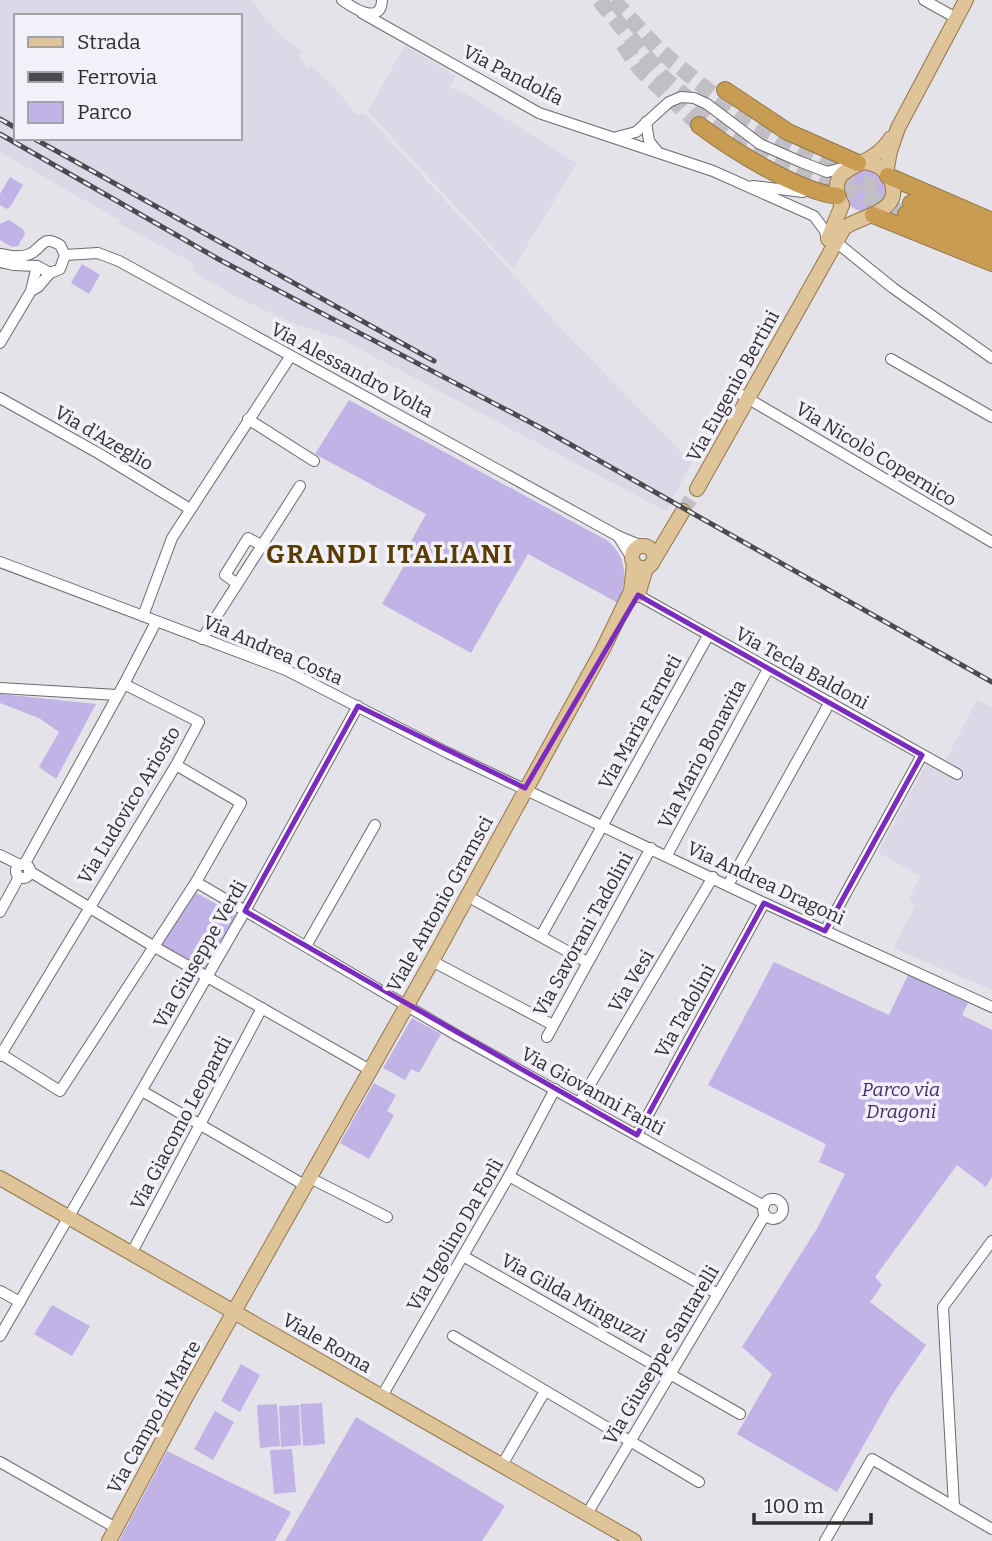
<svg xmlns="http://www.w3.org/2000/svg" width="992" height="1541" font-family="Bitter,serif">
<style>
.built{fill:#dcd8e7;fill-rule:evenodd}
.green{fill:#c2b3e6}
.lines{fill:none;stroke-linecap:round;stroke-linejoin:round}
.major-tunnel{stroke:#c1bfc5;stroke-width:14;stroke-dasharray:14 7;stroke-linecap:butt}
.highway-tunnel{stroke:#c1bfc5;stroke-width:16;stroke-dasharray:16 8;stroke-linecap:butt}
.minor-casing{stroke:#6c6a71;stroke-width:12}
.major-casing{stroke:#927647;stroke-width:16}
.highway-casing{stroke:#927647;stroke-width:18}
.minor{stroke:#fff;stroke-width:10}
.major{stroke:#dec498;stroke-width:14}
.highway{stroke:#c89d53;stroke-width:16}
.rail-casing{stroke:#4b4a4e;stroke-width:5}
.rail{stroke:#f2f0f8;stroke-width:2.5;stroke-dasharray:8;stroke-linecap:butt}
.marked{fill:none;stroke:#7b2cbf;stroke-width:5;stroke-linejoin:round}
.labels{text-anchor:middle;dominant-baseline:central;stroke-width:7;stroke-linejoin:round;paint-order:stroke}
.street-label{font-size:19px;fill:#2f2e31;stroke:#f2f0f8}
.park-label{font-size:19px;font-style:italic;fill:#442c6a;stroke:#f2f0f8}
.district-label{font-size:26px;font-weight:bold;letter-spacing:2px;fill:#583c00;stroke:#f2f0f8}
</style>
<rect width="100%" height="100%" fill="#e5e3ea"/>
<!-- built -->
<g class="built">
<path d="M0 0H250L278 33 302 52 299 57 308 69 311 65 337 90 356 115 364 113 509 269 552 319 692 463 666 511 341 339 297 325 234 296 191 270 195 264 118 223 119 220 0 152ZM16 16H240V138H16Z"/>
<path d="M405 45 456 76 449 87 465 93 577 163 513 269 368 111Z"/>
<path d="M977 700 992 708V990L893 948 916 905 908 900 921 876 878 853 927 762 941 769Z"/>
</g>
<!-- green -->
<g class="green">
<circle cx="864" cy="190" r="21"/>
<path d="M10 177 23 185 10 207 7 209 0 205V194Z"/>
<path d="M9 220 23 229 25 234 18 246 12 247 0 240V224Z"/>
<path d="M82 264 100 275 89 294 71 283Z"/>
<path d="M349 400 608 541C628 558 627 580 618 603L528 554 471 653 382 604 408 559 403 556 426 514 315 454Z"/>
<path d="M0 694 96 704 56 779 39 767 59 732 39 718 0 703Z"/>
<path d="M193 891 236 915 205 969 162 945Z"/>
<path d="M774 962 889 1015 908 975 968 1003 962 1015 992 1030V1177L986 1187 957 1165 875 1277 882 1285 870 1302 926 1345 892 1395 837 1492 737 1434 772 1374 742 1347 818 1227 845 1174 819 1162 826 1144 708 1085Z"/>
<path d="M412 1018 441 1034 419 1073 411 1069 405 1080 383 1068Z"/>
<path d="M374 1083 396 1095 387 1111 394 1115 369 1159 340 1143Z"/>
<path d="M52 1305 90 1326 72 1356 34 1334Z"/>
<path d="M241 1364 260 1375 240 1412 221 1401Z"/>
<path d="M322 1403 325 1444 303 1446 300 1404Z"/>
<path d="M277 1404 280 1446 260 1448 257 1405Z"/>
<path d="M299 1405 301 1445 281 1447 279 1406Z"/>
<path d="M215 1411 234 1422 213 1460 194 1449Z"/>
<path d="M356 1417 505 1506 482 1541H285Z"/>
<path d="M292 1449 296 1492 274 1494 270 1450Z"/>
<path d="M167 1451 291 1512 275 1541H119Z"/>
</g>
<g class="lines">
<!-- major-tunnel -->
<path class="major-tunnel" d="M683 511 697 489"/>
<!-- highway-tunnel -->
<g class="highway-tunnel">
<path d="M599 0 664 78 722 128 769 155 906 214"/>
<path d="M613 0 659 50 739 116 775 140 833 170 911 203"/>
<path d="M623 44 641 70 699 125"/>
</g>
<!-- minor casing -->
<g class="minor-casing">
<g id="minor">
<path d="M342 0C353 8 381 26 382 0"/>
<path d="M924 0 956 18"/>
<path d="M362 13 539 113 713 171 814 216 825 231 827 240"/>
<path d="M646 122 649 141 657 151"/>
<path d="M617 137 636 132 669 102 681 97 694 98 707 104 760 144 801 162 827 172 849 166"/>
<path d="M753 186 803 192"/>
<path d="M836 242 893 288 992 358"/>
<path d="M0 254C10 256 20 258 30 254 43 248 42 234 60 245L65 255 60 269 50 273 37 266 14 265 0 262"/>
<path d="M65 255 98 253 119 261 618 536 642 546"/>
<path d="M31 291 38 287 50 273"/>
<path d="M0 343 31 291 37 266"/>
<path d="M891 359 992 417"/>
<path d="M742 395 992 542"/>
<path d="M0 398 98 453 190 509"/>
<path d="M248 419 314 461"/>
<path d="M618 536 632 558"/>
<path d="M0 562 286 670 448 753 764 903 992 1007"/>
<path d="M236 583 225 575 248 538 261 545"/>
<path d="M634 593 957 774"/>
<path d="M143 616 172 538 290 357"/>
<path d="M202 639 300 486"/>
<path d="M0 688 117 695"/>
<path d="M0 855 20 865"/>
<path d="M667 855 768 669"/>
<circle cx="23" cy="871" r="7"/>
<path d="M24 865 124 684 156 622"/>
<path d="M29 871 153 946 370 1070"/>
<path d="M196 882 458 1036 764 1206"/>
<path d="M728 885 830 702"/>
<path d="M467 896 587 962"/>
<path d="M0 912 19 877"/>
<path d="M825 931 922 755"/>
<path d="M541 936 708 636"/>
<path d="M306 946 375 825"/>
<path d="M432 961 553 1025"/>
<path d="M547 1037 651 848"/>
<path d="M1 1054 60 1091 196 882 241 803 176 765"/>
<path d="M0 1056 176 765 199 722 124 684"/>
<path d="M142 1091 306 1186"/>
<path d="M579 1103 713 877"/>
<path d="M637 1135 764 903"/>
<path d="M509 1176 718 1294"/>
<path d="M310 1178 387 1217"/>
<circle cx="773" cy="1209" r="10"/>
<path d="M131 1254 262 1008"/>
<path d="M463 1256 740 1414"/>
<path d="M0 1291 20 1302"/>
<path d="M0 1336 245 911 358 706"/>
<path d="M453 1336 699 1482"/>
<path d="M382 1396 509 1176 555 1089"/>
<path d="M0 1462 116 1528"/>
<path d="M502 1465 545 1391"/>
<path d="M954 1506 943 1307 992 1241"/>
<path d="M587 1514 765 1215"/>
<path d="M825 1541 872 1459 992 1529"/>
</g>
</g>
<!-- major casing -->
<g class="major-casing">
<g id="major">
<path d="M886 173 890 151 898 128 966 0"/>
<path d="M842 205C824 169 857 169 876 154 882 150 887 144 891 138"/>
<path d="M828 239 842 205"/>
<path d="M697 489 844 228C861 215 906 213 890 178 884 167 874 163 863 162"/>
<circle cx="643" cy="557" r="11"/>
<path d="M655 558 683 511"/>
<path d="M638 595 646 568"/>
<path d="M0 1178 634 1541"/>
<path d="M109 1541 187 1395 432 961 603 649 631 591 634 564"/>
</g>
</g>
<!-- highway casing -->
<g class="highway-casing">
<g id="highway">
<path d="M725 90 788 132 858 163"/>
<path d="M699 125C732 150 797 191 838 196"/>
<path d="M888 176 992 221"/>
<path d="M911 203 992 238"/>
<path d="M906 214 992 250"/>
<path d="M873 215 992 263"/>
</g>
</g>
<!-- minor -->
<use href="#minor" class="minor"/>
<!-- major -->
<use href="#major" class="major"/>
<!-- highway -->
<use href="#highway" class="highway"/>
<!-- rail casing -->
<g class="rail-casing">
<g id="rail">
<path d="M0 119 16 128"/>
<path d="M0 134 220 260 543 429 992 682"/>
<path d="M33 138 434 361"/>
</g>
</g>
<!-- rail -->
<use href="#rail" class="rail"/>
</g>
<!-- marked area -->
<path class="marked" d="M638 595 922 755 825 931 764 903 637 1135 245 911 358 706 525 788Z"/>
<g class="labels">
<!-- street labels -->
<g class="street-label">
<text transform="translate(513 75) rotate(27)">Via Pandolfa</text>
<text transform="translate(352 370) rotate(28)">Via Alessandro Volta</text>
<text transform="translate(733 386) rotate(-61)">Via Eugenio Bertini</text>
<text transform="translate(104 438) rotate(30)">Via d'Azeglio</text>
<text transform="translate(876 454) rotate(31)">Via Nicolò Copernico</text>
<text transform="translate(273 650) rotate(23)">Via Andrea Costa</text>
<text transform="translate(802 668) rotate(29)">Via Tecla Baldoni</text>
<text transform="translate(640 722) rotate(-61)">Via Maria Farneti</text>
<text transform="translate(702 754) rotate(-62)">Via Mario Bonavita</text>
<text transform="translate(129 805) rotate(-59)">Via Ludovico Ariosto</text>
<text transform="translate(766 883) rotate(25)">Via Andrea Dragoni</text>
<text transform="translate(440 904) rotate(-61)">Viale Antonio Gramsci</text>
<text transform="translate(583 934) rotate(-61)">Via Savorani Tadolini</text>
<text transform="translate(200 954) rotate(-60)">Via Giuseppe Verdi</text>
<text transform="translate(631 981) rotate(-59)">Via Vesi</text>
<text transform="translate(685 1011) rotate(-61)">Via Tadolini</text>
<text transform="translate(593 1091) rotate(29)">Via Giovanni Fanti</text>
<text transform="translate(181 1123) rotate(-62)">Via Giacomo Leopardi</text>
<text transform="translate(455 1235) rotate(-60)">Via Ugolino Da Forlì</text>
<text transform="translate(574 1298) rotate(29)">Via Gilda Minguzzi</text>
<text transform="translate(327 1343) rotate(30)">Viale Roma</text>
<text transform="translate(661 1355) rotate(-59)">Via Giuseppe Santarelli</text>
<text transform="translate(154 1417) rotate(-61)">Via Campo di Marte</text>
</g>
<!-- park labels -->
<g class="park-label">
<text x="901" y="1089">Parco via<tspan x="901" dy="22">Dragoni</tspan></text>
</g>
<!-- district labels -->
<g class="district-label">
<text x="390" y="554">GRANDI ITALIANI</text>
</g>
</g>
<!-- legend -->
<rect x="14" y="14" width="228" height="126" fill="#f2f0f8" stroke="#a4a2a8" stroke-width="2"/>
<rect x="28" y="37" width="35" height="10" fill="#dec498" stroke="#a4a2a8" stroke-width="2"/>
<text x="77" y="49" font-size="21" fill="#2f2e31">Strada</text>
<rect x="28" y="72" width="35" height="10" fill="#4b4a4e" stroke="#a4a2a8" stroke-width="2"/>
<text x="77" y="84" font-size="21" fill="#2f2e31">Ferrovia</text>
<rect x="28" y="102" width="35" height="21" fill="#c2b3e6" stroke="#a4a2a8" stroke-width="2"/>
<text x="77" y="119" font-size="21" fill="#2f2e31">Parco</text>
<!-- scale -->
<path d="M754 1513v10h117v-10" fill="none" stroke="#2f2e31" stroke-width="3.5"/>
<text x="764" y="1513" font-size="21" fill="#2f2e31" stroke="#f2f0f8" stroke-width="5" paint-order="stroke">100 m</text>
</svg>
